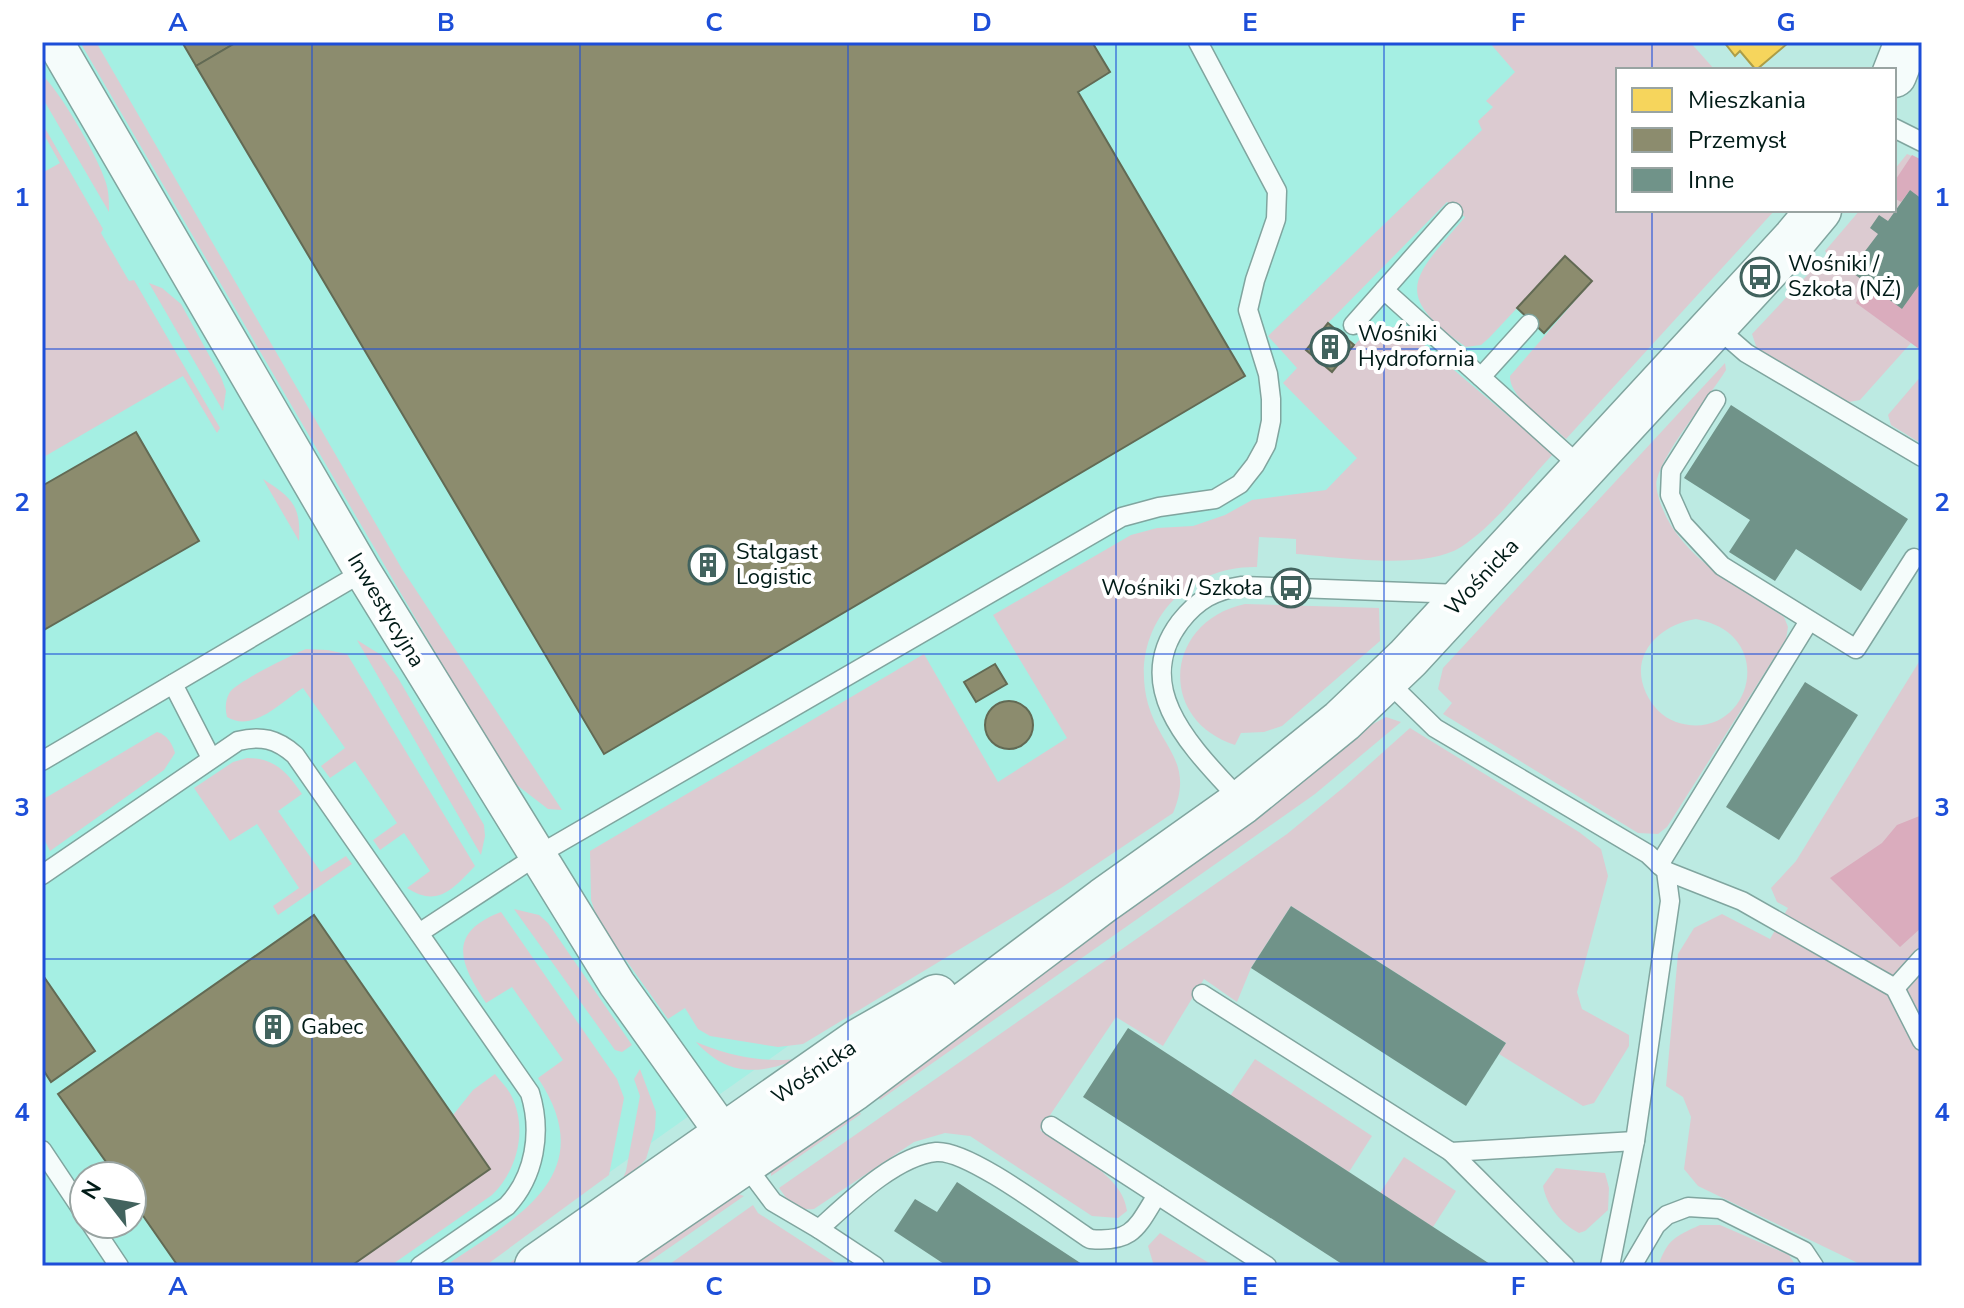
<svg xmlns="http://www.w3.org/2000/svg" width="1964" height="1308" font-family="'Nunito Sans',sans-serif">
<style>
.built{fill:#a5efe3;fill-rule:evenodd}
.green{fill:#dccbd1;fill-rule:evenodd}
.forest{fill:#daacbd}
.homes{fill:#f6d55c;stroke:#ac9d47;stroke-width:2}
.industry{fill:#8c8c6e;stroke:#626a54;stroke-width:2}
.building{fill:#709389}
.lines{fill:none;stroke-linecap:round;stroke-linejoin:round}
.lane-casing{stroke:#80a59f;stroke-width:21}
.street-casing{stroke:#80a59f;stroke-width:39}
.secondary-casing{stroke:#80a59f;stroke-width:47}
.lane{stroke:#f5fcfb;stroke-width:18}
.street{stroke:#f5fcfb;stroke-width:36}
.secondary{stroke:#f5fcfb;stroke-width:44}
.grid{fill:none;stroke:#1d4ed8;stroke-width:2;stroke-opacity:0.55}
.labels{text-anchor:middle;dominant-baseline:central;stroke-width:8;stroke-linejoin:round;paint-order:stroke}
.poi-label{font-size:22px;fill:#011b17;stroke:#fff;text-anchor:start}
.street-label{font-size:22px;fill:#011b17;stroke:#fff}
.neatline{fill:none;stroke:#1d4ed8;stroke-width:3}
.grid-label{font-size:26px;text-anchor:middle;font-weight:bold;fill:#1d4ed8}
</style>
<rect width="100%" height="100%" fill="#bceae2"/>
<!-- built -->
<path class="built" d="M42 42H1645L1618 70V210L1560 433 1461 538 1208 532 1074 662 1164 787 788 1046 477 1266H42ZM84 1176H132V1224H84Z"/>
<!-- green -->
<g class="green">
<path d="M80 42H96L402 569 562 810 548 809 509 779Z"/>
<path d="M1489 42H1690L1715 70H1618V210H1775L1566 439C1550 423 1509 399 1510 376L1592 281 1565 257 1489 338 1481 345 1466 347C1389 293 1414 277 1465 217L1447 202 1328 323 1306 350 1332 372C1355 344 1376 309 1415 337L1546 448 1553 454C1524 485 1496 524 1461 547 1423 571 1340 557 1296 554V539L1259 537 1257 567C1183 565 1128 630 1148 704 1160 747 1195 762 1173 813L1061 888 803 1044 778 1047 710 1036 698 1029 685 1008 668 1019 598 921 591 900 590 851 924 654 998 782 1067 738 993 615 1131 535 1157 528 1193 526 1225 515 1252 500 1326 490 1357 458 1283 383 1297 368 1268 336 1482 130 1478 121 1493 107 1486 101 1515 72Z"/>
<path d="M42 75C60 91 98 157 105 180 109 191 109 200 109 212L42 97Z"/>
<path d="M42 123 103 229 101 233 129 281 134 280 220 428 217 433 183 376 42 458V173L60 163 42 131Z"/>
<path d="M1907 154 1922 160V351L1911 343 1860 400 1849 402 1757 349 1752 334 1827 254 1825 251 1860 210H1894V170Z"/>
<path d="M149 283 162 288 181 304 221 377 226 391 223 411Z"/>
<path d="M1725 363 1726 370C1708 399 1665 449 1657 479 1655 486 1658 495 1660 502 1679 558 1738 586 1784 617L1788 627 1786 639 1667 827 1658 834 1638 833 1443 714 1452 703 1438 689 1443 668ZM1696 619C1783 635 1748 746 1676 722 1662 717 1652 706 1646 693 1628 654 1661 624 1696 619Z"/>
<path d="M1922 375V444L1891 425 1888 415Z"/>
<path d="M263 479C292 498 301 505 299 541Z"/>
<path d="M1245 604 1379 608 1380 641 1282 726 1264 732 1241 733 1235 745C1156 719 1165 621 1245 604Z"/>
<path d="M357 640 381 655 398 678 484 825 485 836 481 855Z"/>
<path d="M306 649 327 650 347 654 475 866C453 889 438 908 407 888L430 871 404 833 380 850 373 840 397 823 355 761 330 778 321 766 345 748 303 688C282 701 254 733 227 717 225 709 225 700 230 692 238 681 292 655 306 649Z"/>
<path d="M1922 657V1266H1864L1698 1186 1684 1169 1691 1117 1683 1097 1666 1086 1678 954 1694 928 1722 914 1770 939 1788 908 1777 902 1771 888 1796 861Z"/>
<path d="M1386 717 1401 722 1315 794 880 1100 873 1088 1360 731Z"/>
<path d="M1410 728 1579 832 1601 849 1608 876 1577 992 1582 1009 1629 1035V1046L1594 1103 1583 1106 1499 1054 1506 1043 1291 906 1251 968 1237 1002 1204 979 1163 1046 1116 1017 1040 1130C1067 1151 1123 1173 1127 1211L1118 1218 1092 1216 970 1136 945 1133 914 1142 814 1209C796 1211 789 1202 779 1188L1287 834 1344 787Z"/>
<path d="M157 732C167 735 172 743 175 753L164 770 50 851 42 835V800Z"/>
<path d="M247 758C275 758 287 772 302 794L278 811 321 872 346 856 352 864 278 915 273 906 299 888 257 824 230 841 194 788 233 762Z"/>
<path d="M514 909 539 915 548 923 632 1045 622 1052 615 1050Z"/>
<path d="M501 912 617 1079 624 1098 609 1175 485 1266H445C515 1218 603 1176 538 1078L563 1060 512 987 486 1003C460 964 446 933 501 912Z"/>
<path d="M696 1042C729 1056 767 1064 802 1058 761 1074 729 1078 696 1042Z"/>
<path d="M1255 1059 1372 1136 1349 1172 1230 1096Z"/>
<path d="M640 1069 656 1112 655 1129 646 1159 621 1185 516 1266H505L620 1185 626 1171 640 1096 634 1079Z"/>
<path d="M495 1074C500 1081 507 1087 511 1095 528 1128 518 1170 492 1195L390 1266H351L489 1170 453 1115 473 1090Z"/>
<path d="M853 1103 861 1114 771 1176V1170Z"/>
<path d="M1404 1157 1456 1191 1433 1227 1380 1193Z"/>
<path d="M1556 1168 1605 1173 1609 1188 1608 1210 1585 1231 1579 1233C1560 1223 1547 1206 1543 1186Z"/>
<path d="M735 1193 744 1196 643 1266H621Z"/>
<path d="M753 1205 758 1213 840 1266H667Z"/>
<path d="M1700 1225H1720L1789 1255 1796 1266H1658C1668 1239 1674 1237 1700 1225Z"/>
<path d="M1160 1233 1214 1266H1154L1148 1246Z"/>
</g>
<!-- forest -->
<g class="forest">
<path d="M1912 155 1922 160V199L1910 190 1901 202 1894 198V182Z"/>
<path d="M1922 281V351L1856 303 1865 282 1902 309Z"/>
<path d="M1922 815V927L1900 947 1830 878 1882 843 1897 825Z"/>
</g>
<!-- homes -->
<path class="homes" d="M1724 42H1787L1788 43 1756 70 1740 51 1735 56Z"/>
<!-- industry -->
<g class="industry">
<path d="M182 42H237L196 66Z"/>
<path d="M237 42H1092L1110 72 1078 92 1245 376 604 754 196 66Z"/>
<path d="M1565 256 1592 281 1544 333 1517 308Z"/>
<path d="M1328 323 1354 345 1332 372 1306 350Z"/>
<path d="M136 432 199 541 42 631V486Z"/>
<path d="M995 664 1007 684 976 702 964 682Z"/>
<circle cx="1009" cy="725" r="24"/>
<path d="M314 915 490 1169 351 1266H178L132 1200V1176H116L58 1094Z"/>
<path d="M42 974 95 1051 51 1082 42 1068Z"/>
</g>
<!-- building -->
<g class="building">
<path d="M1910 190 1922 199V281L1902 309 1850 271 1878 234 1870 228 1879 215 1888 221Z"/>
<path d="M1731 405 1908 519 1861 591 1796 549 1775 581 1729 552 1750 520 1684 478Z"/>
<path d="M1805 682 1858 715 1779 840 1726 807Z"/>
<path d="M1291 906 1506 1043 1466 1106 1251 968Z"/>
<path d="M1128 1028 1349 1172 1493 1266H1345L1083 1097Z"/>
<path d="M957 1182 1085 1266H947L894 1231 915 1199 937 1212Z"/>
</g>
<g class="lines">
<!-- lane casing -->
<g class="lane-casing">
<g id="lane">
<path d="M1894 128 1922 142"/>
<path d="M1384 290 1583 469"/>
<path d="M1353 325 1453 212"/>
<path d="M1715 326 1746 353 1922 457"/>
<path d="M1481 377 1529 324"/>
<path d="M1716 400 1671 471 1670 495 1683 524 1722 566 1856 649 1914 558"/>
<path d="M1386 680 1435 728 1648 854 1666 871 1670 901 1635 1141 1610 1266"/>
<path d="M173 684 211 758"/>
<path d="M42 761 363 572"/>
<path d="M1242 802C1198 753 1128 691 1180 622 1197 600 1215 590 1242 586L1461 594"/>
<path d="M1659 865 1809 621"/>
<path d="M1666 871 1742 901 1895 988 1922 1041"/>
<path d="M42 875 238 741C261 735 277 739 295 755L530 1093C542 1132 535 1176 507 1206L420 1266"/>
<path d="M419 933 538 855 1122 517 1159 507 1215 499 1240 484 1255 465 1266 445 1271 421V399L1268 374 1248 310 1255 280 1276 219 1277 191 1198 42"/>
<path d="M1895 988 1922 958"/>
<path d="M1202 994 1451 1152 1635 1141"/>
<path d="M1051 1126 1267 1266"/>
<path d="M42 1150 84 1213"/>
<path d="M1451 1152 1565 1266"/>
<path d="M743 1162 773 1202 819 1229"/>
<path d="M91 1224 119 1266"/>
<path d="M875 1266 819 1229C848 1203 895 1156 936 1152 969 1149 1059 1219 1090 1239 1133 1243 1137 1227 1157 1195"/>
<path d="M1632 1266 1656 1225 1667 1215 1688 1207 1720 1209 1804 1251 1814 1266"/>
</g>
</g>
<!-- street casing -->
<g class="street-casing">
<path id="street" d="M55 42 363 572 617 984 741 1158"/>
</g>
<!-- secondary casing -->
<g class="secondary-casing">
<g id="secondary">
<path d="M1894 75 1907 42"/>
<path d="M537 1266 859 1041 936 997"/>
<path d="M592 1266 854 1088 1104 900 1242 802 1342 721 1408 658 1794 240 1819 210"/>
</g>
</g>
<!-- lane -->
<use href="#lane" class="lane"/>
<!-- street -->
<use href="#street" class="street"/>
<!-- secondary -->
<use href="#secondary" class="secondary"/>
</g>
<!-- grid -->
<path class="grid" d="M312 42V1266M580 42V1266M848 42V1266M1116 42V1266M1384 42V1266M1652 42V70M1652 210V1266M42 349H1922M42 654H1922M42 959H1922"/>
<!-- icons -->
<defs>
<g id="bus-ring" transform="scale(2)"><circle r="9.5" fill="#fff" stroke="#42635e" stroke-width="1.5"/><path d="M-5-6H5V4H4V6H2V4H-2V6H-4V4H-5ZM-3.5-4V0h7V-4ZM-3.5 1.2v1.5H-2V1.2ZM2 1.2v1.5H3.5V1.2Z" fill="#42635e"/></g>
<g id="building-ring" transform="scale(2)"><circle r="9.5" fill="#fff" stroke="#42635e" stroke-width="1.5"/><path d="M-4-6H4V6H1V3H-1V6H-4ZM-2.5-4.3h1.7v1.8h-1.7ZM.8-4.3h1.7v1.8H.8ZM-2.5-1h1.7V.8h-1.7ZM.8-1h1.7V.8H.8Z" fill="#42635e"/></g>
</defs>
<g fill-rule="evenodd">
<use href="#bus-ring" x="1760" y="277"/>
<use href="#building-ring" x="1330" y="347"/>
<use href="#building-ring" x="708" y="565"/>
<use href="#bus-ring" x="1291" y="588"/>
<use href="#building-ring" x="273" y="1027"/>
</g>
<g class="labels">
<!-- poi labels -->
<g class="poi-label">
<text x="1788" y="264">Wośniki /<tspan x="1788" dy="25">Szkoła (NŻ)</tspan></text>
<text x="1358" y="334">Wośniki<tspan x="1358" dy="25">Hydrofornia</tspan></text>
<text x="736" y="552">Stalgast<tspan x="736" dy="25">Logistic</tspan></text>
<text x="1263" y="588" text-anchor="end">Wośniki / Szkoła</text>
<text x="301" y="1027">Gabec</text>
</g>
<!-- street labels -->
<g class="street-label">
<text transform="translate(1482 577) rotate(-47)">Wośnicka</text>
<text transform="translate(386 610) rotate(59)">Inwestycyjna</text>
<text transform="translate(814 1072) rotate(-34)">Wośnicka</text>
</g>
</g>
<!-- border -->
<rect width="1964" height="1308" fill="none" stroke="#ffffff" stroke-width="88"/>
<!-- legend -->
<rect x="1616" y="68" width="280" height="144" fill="#ffffff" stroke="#99a4a2" stroke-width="2"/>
<rect x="1632" y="88" width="40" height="24" fill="#f6d55c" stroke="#99a4a2" stroke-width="2"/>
<text x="1688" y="108" font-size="24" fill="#011b17">Mieszkania</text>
<rect x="1632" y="128" width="40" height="24" fill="#8c8c6e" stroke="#99a4a2" stroke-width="2"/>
<text x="1688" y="148" font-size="24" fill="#011b17">Przemysł</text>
<rect x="1632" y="168" width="40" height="24" fill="#709389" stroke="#99a4a2" stroke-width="2"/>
<text x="1688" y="188" font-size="24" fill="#011b17">Inne</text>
<!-- north arrow -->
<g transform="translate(108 1200) rotate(301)"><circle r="38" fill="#ffffff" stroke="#99a4a2" stroke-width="2"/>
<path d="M0-6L14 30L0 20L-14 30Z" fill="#42635e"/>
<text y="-12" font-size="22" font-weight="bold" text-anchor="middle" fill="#011b17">N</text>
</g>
<rect x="44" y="44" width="1876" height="1220" class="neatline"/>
<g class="grid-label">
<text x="178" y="31">A</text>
<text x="446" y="31">B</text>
<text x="714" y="31">C</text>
<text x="982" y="31">D</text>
<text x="1250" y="31">E</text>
<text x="1518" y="31">F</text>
<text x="1786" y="31">G</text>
<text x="22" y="206">1</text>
<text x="1942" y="206">1</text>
<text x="22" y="511">2</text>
<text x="1942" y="511">2</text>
<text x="22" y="816">3</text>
<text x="1942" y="816">3</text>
<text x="22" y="1121">4</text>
<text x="1942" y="1121">4</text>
<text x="178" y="1295">A</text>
<text x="446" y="1295">B</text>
<text x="714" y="1295">C</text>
<text x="982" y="1295">D</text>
<text x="1250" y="1295">E</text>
<text x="1518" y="1295">F</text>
<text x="1786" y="1295">G</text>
</g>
</svg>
